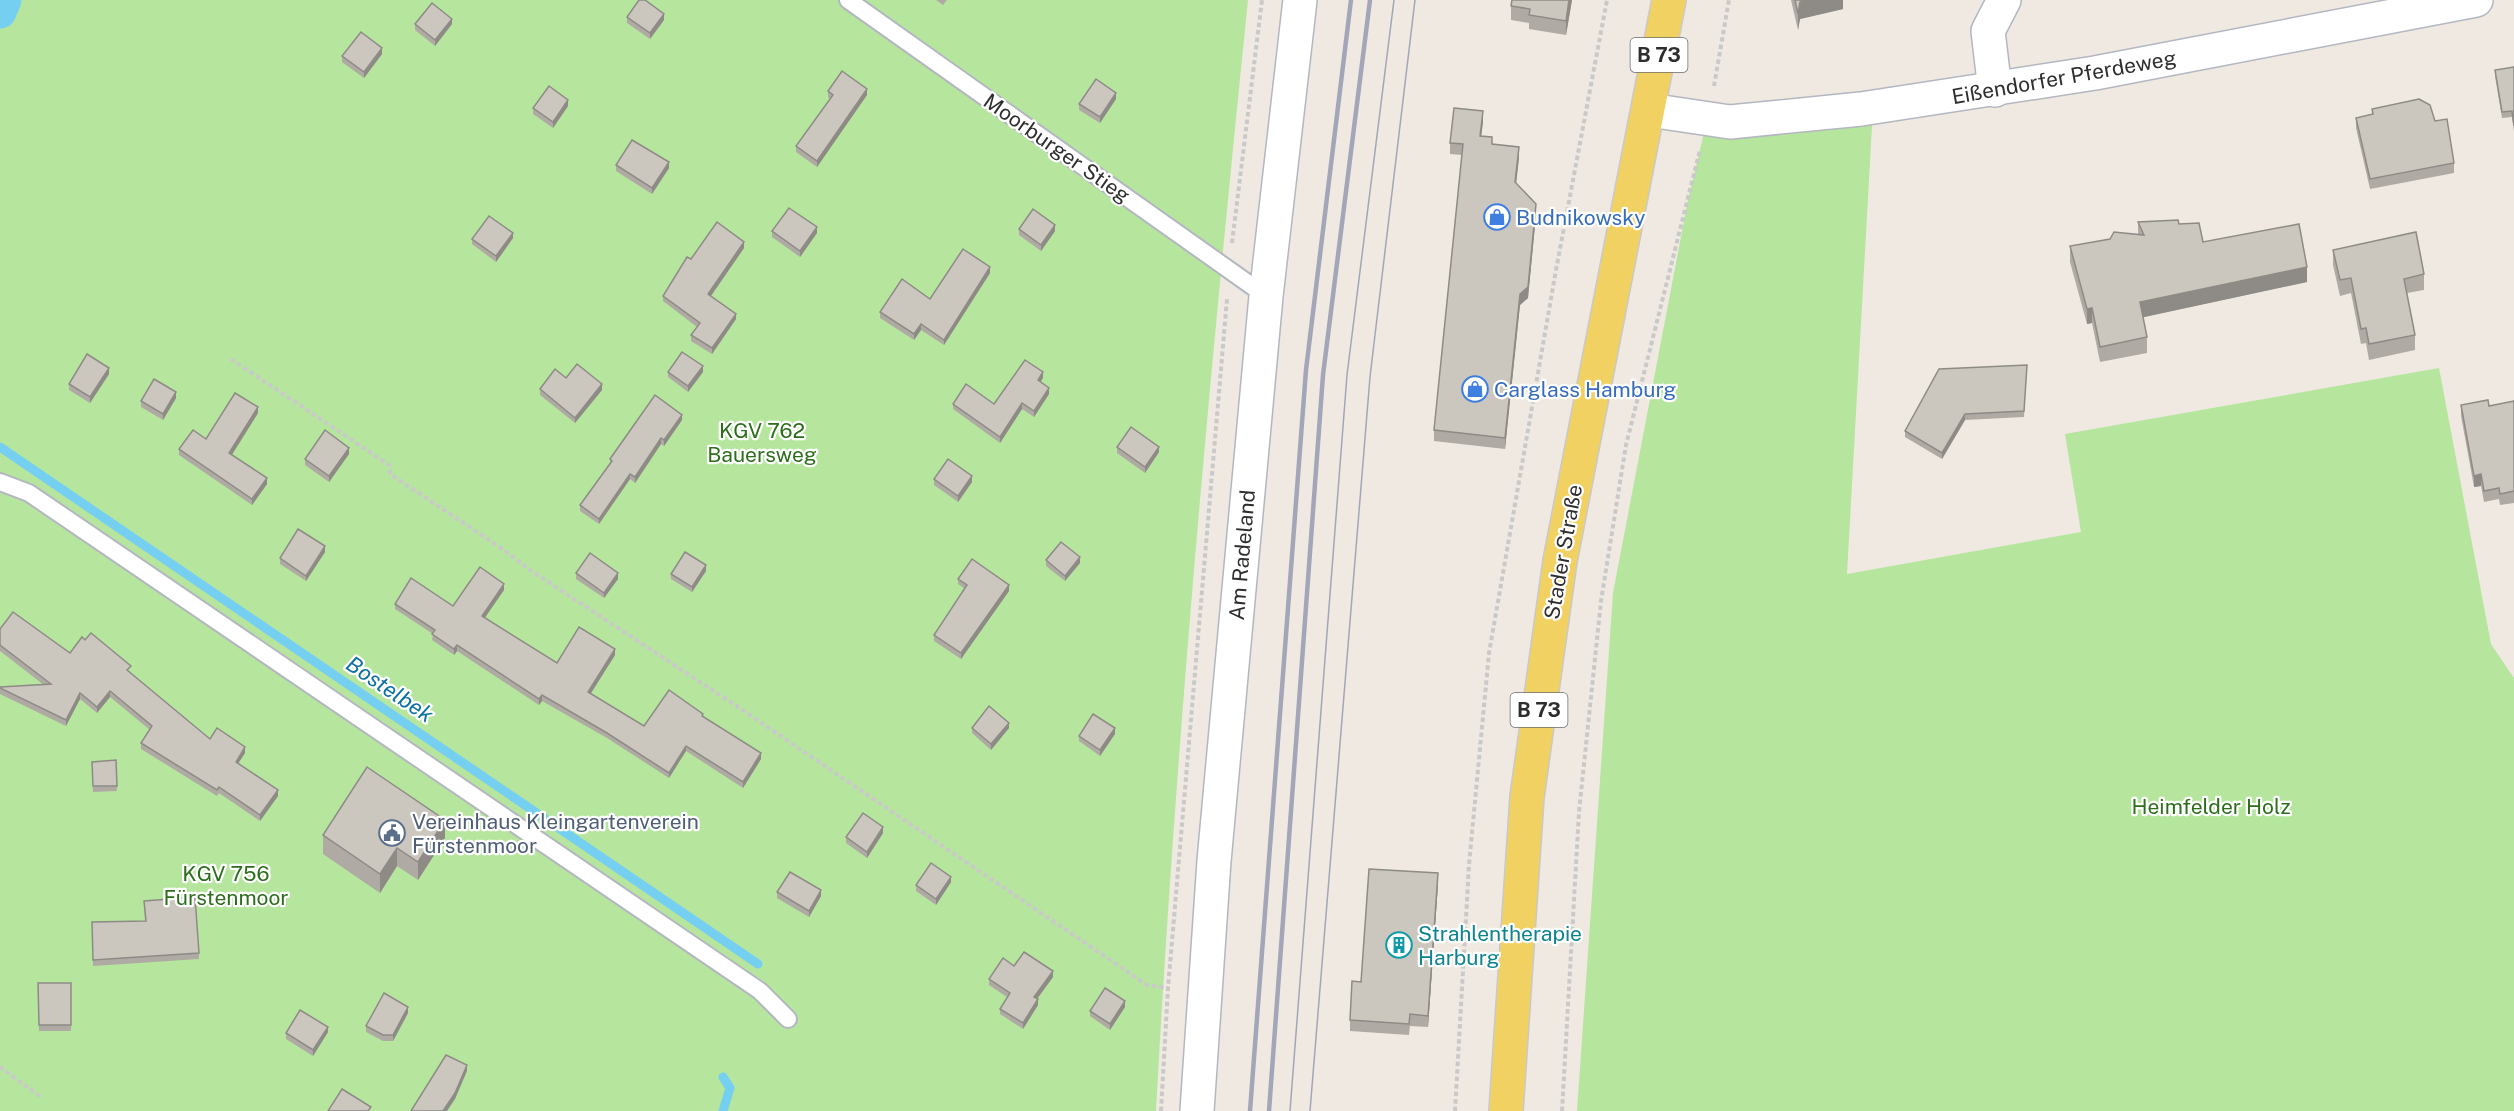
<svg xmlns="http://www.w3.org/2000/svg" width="2514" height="1111" font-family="'Public Sans',sans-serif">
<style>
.green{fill:#b6e59e}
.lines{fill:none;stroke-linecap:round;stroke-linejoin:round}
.stream{stroke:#75cff0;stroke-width:9}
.canal{stroke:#75cff0;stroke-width:33}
.service-casing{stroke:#b4b7c1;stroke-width:20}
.minor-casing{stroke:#b4b7c1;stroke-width:36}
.primary-casing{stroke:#c9c9c9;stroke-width:36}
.path{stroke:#c9c9c9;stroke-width:4;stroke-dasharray:4.5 3;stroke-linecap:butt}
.service{stroke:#fff;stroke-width:16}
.minor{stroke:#fff;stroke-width:33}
.primary{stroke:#f2d163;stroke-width:33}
.tram{stroke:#a3a6b8;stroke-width:1.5}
.rail{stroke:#a3a6b8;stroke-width:4.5}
.wall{fill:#afaba4}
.shaded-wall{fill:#8e8b86}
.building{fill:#cbc7bf;stroke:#8e8b86;stroke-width:1.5}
.labels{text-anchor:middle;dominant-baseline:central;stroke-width:4.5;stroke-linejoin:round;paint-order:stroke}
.shield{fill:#fff;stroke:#6d6d6d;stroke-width:1.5}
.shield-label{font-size:20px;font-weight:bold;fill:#2e2e2e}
.street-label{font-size:21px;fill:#2e2e2e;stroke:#fff}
.shop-label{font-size:21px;fill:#366cbe;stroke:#fff;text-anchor:start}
.park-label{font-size:21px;fill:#2c6e1b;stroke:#fff}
.service-label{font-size:21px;fill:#4e5e75;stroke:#fff;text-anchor:start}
.culture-label{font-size:21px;fill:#0d838f;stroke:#fff;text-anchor:start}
.water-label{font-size:22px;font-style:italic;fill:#0d6fa3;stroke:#fff}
</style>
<rect width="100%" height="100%" fill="#efe9e1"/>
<!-- green -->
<g class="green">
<path d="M0 0H1248C1210 370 1176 740 1156 1111H0Z"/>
<path d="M1873 108 1847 574 2081 532 2065 434 2439 368 2491 644 2514 678V1111H1577L1613 593 1688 200 1707 120Z"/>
</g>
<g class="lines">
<!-- stream -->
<g class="stream">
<path d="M0 447 758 964"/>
<path d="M723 1111 730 1088 723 1077"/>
</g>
<!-- canal -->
<path class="canal" d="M0 12 5 0"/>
<!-- service casing -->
<g class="service-casing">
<g id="service">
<path d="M848 0 1266 296"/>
<path d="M0 482 29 493 760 991 788 1019"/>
</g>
</g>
<!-- minor casing -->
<g class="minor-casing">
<g id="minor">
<path d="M1995 90 1988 31 2004 0"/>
<path d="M1649 110 1730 122 1861 109 2095 73 2476 0"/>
<path d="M1197 1111 1214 861 1266 296 1300 0"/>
</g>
</g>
<!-- primary casing -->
<g class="primary-casing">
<path id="primary" d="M1506 1111 1527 797 1560 561 1669 0"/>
</g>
<!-- path -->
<g class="path">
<path d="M1714 86 1729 0"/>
<path d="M1232 243 1262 0"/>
<path d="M231 359 389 465 390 474 501 548 533 572 741 709 1147 985 1168 988"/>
<path d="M0 1067 41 1097"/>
<path d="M1161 1111 1168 988 1227 299"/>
<path d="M1455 1111 1469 865 1489 653 1556 270 1607 0"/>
<path d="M1562 1111 1579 812 1601 601 1626 445 1700 150"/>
</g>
<!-- service -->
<use href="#service" class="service"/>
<!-- minor -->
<use href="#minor" class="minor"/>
<!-- primary -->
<use href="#primary" class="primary"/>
<!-- tram -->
<g class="tram">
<path d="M1290 1111 1347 375 1394 0"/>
<path d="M1310 1111 1370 377 1415 0"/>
</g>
<!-- rail -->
<g class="rail">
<path d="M1250 1111 1306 370 1351 0"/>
<path d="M1269 1111 1323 375 1370 0"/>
</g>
</g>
<!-- wall -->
<g class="wall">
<path d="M936 0H947L943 5Z"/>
<path d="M1572 0 1566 35 1529 29V23L1511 20V6Z"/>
<path d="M1791 0H1843V9L1800 19 1798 30Z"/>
<path d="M627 17 664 20 650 39 627 23Z"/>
<path d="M415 24H452L435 46 415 30Z"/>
<path d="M382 54 364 78 342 62V56Z"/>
<path d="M2514 67V132L2512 117 2502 118 2495 76V70Z"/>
<path d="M828 91 867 95 817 167 796 152V146L830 99 828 97Z"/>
<path d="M1116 99 1100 123 1079 110V104Z"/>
<path d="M568 106 553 128 533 114V108Z"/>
<path d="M2372 109 2435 121 2454 163V173L2370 189 2356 128V118L2372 114Z"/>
<path d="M1483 122 1481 136 1492 144 1519 158 1516 183 1536 215 1528 298 1520 305 1505 449 1434 441V430L1462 155 1450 154V143Z"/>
<path d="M616 165 669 168 652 194 616 171Z"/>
<path d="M2138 222 2179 224 2203 242 2307 282 2143 317 2147 337V353L2100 362 2092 323 2087 324 2070 262V246L2138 235Z"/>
<path d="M1019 229 1055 231 1041 251 1019 235Z"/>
<path d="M772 231 817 233 800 257 772 237Z"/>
<path d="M513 238 496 262 472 244V239Z"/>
<path d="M744 248 711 296 736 319 712 354 691 341V335L697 327 663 301V296L691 259Z"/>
<path d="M2333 250 2424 274V290L2407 293 2415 335V350L2369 360 2366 343 2361 344 2351 293 2340 296 2333 265Z"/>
<path d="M990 273 944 345 921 330 914 340 880 318V312L930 299Z"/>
<path d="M2027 365 2024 417 1965 420 1942 459 1905 437V431Z"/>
<path d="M668 372H703L688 392 668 377Z"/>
<path d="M109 374 90 403 69 390V384Z"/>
<path d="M566 378 602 390 575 423 540 395V389Z"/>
<path d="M1043 378 1040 382 1049 394 1034 417 1022 409 1000 443 953 409V404H994Z"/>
<path d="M176 398 163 420 141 407V401Z"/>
<path d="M2514 401V503L2500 505 2499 499 2484 502 2481 486 2474 487 2461 416V405L2489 406Z"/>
<path d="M258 413 232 455 267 484 252 505 179 455V449L206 439Z"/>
<path d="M682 420 664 446 661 444 635 483 630 479 599 524 580 511V505L610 463V459Z"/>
<path d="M1117 447 1159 452 1145 473 1117 453Z"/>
<path d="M349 454 329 482 305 465V459Z"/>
<path d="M934 479 972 482 958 502 934 485Z"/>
<path d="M325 552 306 581 280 564V558Z"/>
<path d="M1046 560 1080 563 1065 581 1046 566Z"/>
<path d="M706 571 692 592 671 579V574Z"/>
<path d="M576 573 618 579 604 598 576 579Z"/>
<path d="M958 579 1009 591 961 659 934 641V635L965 589 958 584Z"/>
<path d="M504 590 484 618 557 663 615 655 590 694 644 726 703 717 761 759 743 788 686 751 669 778 607 738 542 701 539 705 457 651 454 655 432 640 433 634 395 609V604L453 606Z"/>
<path d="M0 629 70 653 131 672 130 673 210 739 245 753 238 763 278 796 260 821 219 793 217 796 141 749V743L150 730 110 697 97 713 80 699 66 726 0 694V687L44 685 0 651Z"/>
<path d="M972 728H1009L991 750 972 733Z"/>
<path d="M1115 734 1100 756 1079 741V736Z"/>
<path d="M116 760 117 791 93 792 92 762Z"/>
<path d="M883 833 867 858 846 843V837Z"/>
<path d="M323 835 445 838 418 880 397 866 380 893 323 854Z"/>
<path d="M951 882 936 905 916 891V885Z"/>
<path d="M1438 884 1428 1027 1410 1026 1409 1035 1350 1031V1020L1361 982Z"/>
<path d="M777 892 821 896 809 917 777 898Z"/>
<path d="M144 901 199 953V959L93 966 92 922 145 921Z"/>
<path d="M1014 966 1053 977 1037 999 1038 1005 1023 1029 1000 1014V1009L1007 997 989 985V979Z"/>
<path d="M38 983H71V1031H39Z"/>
<path d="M1125 1007 1110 1030 1090 1016V1011Z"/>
<path d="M408 1013 393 1041H383L366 1032V1026Z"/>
<path d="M328 1032 313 1056 286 1039V1033Z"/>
</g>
<!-- shaded-wall -->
<g class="shaded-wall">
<path d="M1569 0H1572L1566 35V21Z"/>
<path d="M1801 0H1843V9L1800 19 1798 30V14Z"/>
<path d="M664 14V20L650 39V33Z"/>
<path d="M452 19V24L435 46V40Z"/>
<path d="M382 48V54L364 78V72Z"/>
<path d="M867 89V95L817 167V161Z"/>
<path d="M1116 93V99L1100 123V117Z"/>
<path d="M568 100V106L553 128V122Z"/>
<path d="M1483 111V122L1480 147V136Z"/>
<path d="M1519 147V158L1515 193V182Z"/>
<path d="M669 162V168L652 194V188Z"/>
<path d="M1536 204V215L1528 298 1520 305 1505 449V438L1520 294Z"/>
<path d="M1055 225V231L1041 251V245Z"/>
<path d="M817 227V233L800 257V251Z"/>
<path d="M513 233V238L496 262V256Z"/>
<path d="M744 242V248L708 300V294Z"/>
<path d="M990 267V273L944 345V340Z"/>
<path d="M2307 267V282L2140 318V302Z"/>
<path d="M2092 308V323L2087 324V309Z"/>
<path d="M736 314V319L712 354V348Z"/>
<path d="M921 324V330L914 340V334Z"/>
<path d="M703 366V372L688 392V386Z"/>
<path d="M109 368V374L90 403V397Z"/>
<path d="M1043 372V378L1038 386V380Z"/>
<path d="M602 384V390L575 423V418Z"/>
<path d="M1049 388V394L1034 417V411Z"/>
<path d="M176 392V398L163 420V414Z"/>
<path d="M1022 403V409L1000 443V437Z"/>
<path d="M258 407V413L229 459V453Z"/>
<path d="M1965 414V420L1942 459V453Z"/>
<path d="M682 415V420L664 446V440Z"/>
<path d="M661 438V444L635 483V477Z"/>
<path d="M1159 447V452L1145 473V467Z"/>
<path d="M349 448V454L329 482V476Z"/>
<path d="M630 474V479L599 524V519Z"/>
<path d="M2481 474V486L2474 487V476Z"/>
<path d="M972 476V482L958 502V496Z"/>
<path d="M267 478V484L252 505V499Z"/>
<path d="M325 546V552L306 581V576Z"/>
<path d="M1080 557V563L1065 581V576Z"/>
<path d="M706 565V571L692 592V587Z"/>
<path d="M618 573V579L604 598V593Z"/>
<path d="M504 584V590L482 622V616Z"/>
<path d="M1009 585V591L961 659V653Z"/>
<path d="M457 645V651L454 655V649Z"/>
<path d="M615 649V655L588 698V692Z"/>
<path d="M110 691V697L97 713V707Z"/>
<path d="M80 693V699L66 726V720Z"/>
<path d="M542 695V701L539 705V699Z"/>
<path d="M1009 723V728L991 750V744Z"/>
<path d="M1115 728V734L1100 756V750Z"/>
<path d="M686 746V751L669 778V773Z"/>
<path d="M245 747V753L236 767V762Z"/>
<path d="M761 753V759L743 788V782Z"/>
<path d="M278 790V796L260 821V815Z"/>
<path d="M445 820V838L418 880V862Z"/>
<path d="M883 827V833L867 858V852Z"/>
<path d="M397 848V866L380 893V874Z"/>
<path d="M1438 873V884L1428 1027V1016Z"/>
<path d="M951 877V882L936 905V899Z"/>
<path d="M821 890V896L809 917V911Z"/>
<path d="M1053 971V977L1034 1003V997Z"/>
<path d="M1038 999V1005L1023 1029V1023Z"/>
<path d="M1125 1001V1007L1110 1030V1024Z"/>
<path d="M408 1007V1013L393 1041V1035Z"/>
<path d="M328 1027V1032L313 1056V1050Z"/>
<path d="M467 1065V1071L455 1099 447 1111H443Z"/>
</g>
<!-- building -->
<g class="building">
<path d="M639 0H645L664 14 650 33 627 17Z"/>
<path d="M1512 0H1569L1566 21 1529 15 1530 9 1511 6Z"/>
<path d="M1795 0H1801L1800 1 1801 0H1809L1800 2 1798 14Z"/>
<path d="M432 3 452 19 435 40 415 24Z"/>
<path d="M361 32 382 48 364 72 342 56Z"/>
<path d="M2514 67V126L2512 111 2502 112 2495 70Z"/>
<path d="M842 71 867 89 817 161 796 146 833 95 828 91Z"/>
<path d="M1096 79 1116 93 1100 117 1079 104Z"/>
<path d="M549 86 568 100 553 122 533 108Z"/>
<path d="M2419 99 2430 105 2435 121 2447 119 2454 163 2370 179 2356 118 2373 114 2372 109Z"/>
<path d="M1454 108 1483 111 1480 136 1492 137V144L1519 147 1515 182 1536 204 1528 287 1520 294 1505 438 1434 430 1463 144 1450 143Z"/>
<path d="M632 140 669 162 652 188 616 165Z"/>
<path d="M789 208 817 227 800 251 772 231Z"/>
<path d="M1033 209 1055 225 1041 245 1019 229Z"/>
<path d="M489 216 513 233 496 256 472 239Z"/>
<path d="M2178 220 2179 224 2199 223 2203 242 2299 224 2307 267 2140 302 2147 337 2100 347 2092 308 2087 309 2070 246 2110 239 2114 232 2144 235 2138 222Z"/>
<path d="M717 222 744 242 708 294 736 314 712 348 691 335 700 323 663 296 687 257 691 259Z"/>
<path d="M2416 232 2424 274 2404 279 2415 335 2369 344 2366 328 2361 329 2351 278 2340 280 2333 250Z"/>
<path d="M963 249 990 267 944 340 921 324 914 334 880 312 902 279 930 299Z"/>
<path d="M682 352 703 366 688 386 668 372Z"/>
<path d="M87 354 109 368 90 397 69 384Z"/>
<path d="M1025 360 1043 372 1038 380 1049 388 1034 411 1022 403 1000 437 953 404 966 384 994 404Z"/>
<path d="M577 364 602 384 575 418 540 389 555 369 566 378Z"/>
<path d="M2027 365 2024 411 1965 414 1942 453 1905 431 1939 369Z"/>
<path d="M154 379 176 392 163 414 141 401Z"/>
<path d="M235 393 258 407 229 453 267 478 252 499 179 449 193 430 206 439Z"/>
<path d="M655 395 682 415 664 440 661 438 635 477 630 474 599 519 580 505 612 461 610 459Z"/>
<path d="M2488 400 2489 406 2514 401V491L2500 494 2499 488 2484 491 2481 474 2474 476 2461 405Z"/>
<path d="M1131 427 1159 447 1145 467 1117 447Z"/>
<path d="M325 430 349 448 329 476 305 459Z"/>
<path d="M948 459 972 476 958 496 934 479Z"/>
<path d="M298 529 325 546 306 576 280 558Z"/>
<path d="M1061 542 1080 557 1065 576 1046 560Z"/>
<path d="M685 552 706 565 692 587 671 574Z"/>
<path d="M590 553 618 573 604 593 576 573Z"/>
<path d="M972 559 1009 585 961 653 934 635 967 585 958 579Z"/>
<path d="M480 567 504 584 482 616 557 663 579 627 615 649 588 692 644 726 669 690 703 714 702 716 761 753 743 782 686 746 669 773 607 733 542 695 539 699 457 645 454 649 432 634 435 630 395 604 411 578 453 606Z"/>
<path d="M13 612 70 653 82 637 85 640 91 633 131 666 127 670 210 739 217 728 245 747 236 762 278 790 260 815 219 787 217 790 141 743 152 726 110 691 97 707 80 693 66 720 0 688V687L51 684 0 645V629Z"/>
<path d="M989 706 1009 723 991 744 972 728Z"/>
<path d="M1093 714 1115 728 1100 750 1079 736Z"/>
<path d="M116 760 117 786H93L92 762Z"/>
<path d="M367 767 445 820 418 862 397 848 380 874 323 835Z"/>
<path d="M863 813 883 827 867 852 846 837Z"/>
<path d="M931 863 951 877 936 899 916 885Z"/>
<path d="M1369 869 1438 873 1428 1016 1410 1014 1409 1024 1350 1020 1352 981 1361 982Z"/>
<path d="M790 872 821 890 809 911 777 892Z"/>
<path d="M195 897 199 953 93 960 92 922 146 921 144 901Z"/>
<path d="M1024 952 1053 971 1034 997 1038 999 1023 1023 1000 1009 1010 993 989 979 1003 958 1014 966Z"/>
<path d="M38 983H71V1025H39Z"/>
<path d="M1105 988 1125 1001 1110 1024 1090 1011Z"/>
<path d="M384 993 408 1007 393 1035H383L366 1026Z"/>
<path d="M300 1010 328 1027 313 1050 286 1033Z"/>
<path d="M446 1055 467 1065 455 1093 443 1111H411Z"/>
<path d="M342 1089 371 1107 368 1111H328Z"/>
</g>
<!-- icons -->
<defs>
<g id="shop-ring" transform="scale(1.35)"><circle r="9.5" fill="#fff" stroke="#3f7fe0" stroke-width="1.5"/><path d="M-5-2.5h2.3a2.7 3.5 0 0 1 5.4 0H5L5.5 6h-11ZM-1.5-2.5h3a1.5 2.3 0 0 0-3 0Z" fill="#3f7fe0"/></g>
<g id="civic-ring" transform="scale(1.35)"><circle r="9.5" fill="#fff" stroke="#5c6f8a" stroke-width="1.5"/><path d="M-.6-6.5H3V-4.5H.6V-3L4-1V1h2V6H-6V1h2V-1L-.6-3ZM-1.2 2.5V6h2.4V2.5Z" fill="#5c6f8a"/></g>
<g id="building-ring" transform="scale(1.35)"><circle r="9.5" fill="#fff" stroke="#0f9aa8" stroke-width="1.5"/><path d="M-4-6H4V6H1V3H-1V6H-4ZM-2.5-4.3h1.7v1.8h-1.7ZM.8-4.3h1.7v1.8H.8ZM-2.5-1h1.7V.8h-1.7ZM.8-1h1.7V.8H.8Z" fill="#0f9aa8"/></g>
</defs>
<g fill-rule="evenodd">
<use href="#shop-ring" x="1497" y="217"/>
<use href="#shop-ring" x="1475" y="389"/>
<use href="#civic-ring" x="392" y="833"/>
<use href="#building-ring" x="1399" y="945"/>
</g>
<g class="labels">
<!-- shield labels -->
<g class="shield">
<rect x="1630.5" y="38" width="57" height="34" rx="4.5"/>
<rect x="1510.5" y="693" width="57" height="34" rx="4.5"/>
</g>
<g class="shield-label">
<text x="1659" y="55">B 73</text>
<text x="1539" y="710">B 73</text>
</g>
<!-- street labels -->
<g class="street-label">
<text transform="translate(2064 77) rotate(-10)">Eißendorfer Pferdeweg</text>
<text transform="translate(1057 148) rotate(35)">Moorburger Stieg</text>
<text transform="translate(1563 552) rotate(-80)">Stader Straße</text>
<text transform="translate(1242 555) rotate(-85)">Am Radeland</text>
</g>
<!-- shop labels -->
<g class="shop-label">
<text x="1516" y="217">Budnikowsky</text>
<text x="1494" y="389">Carglass Hamburg</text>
</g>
<!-- park labels -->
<g class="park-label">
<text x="762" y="430">KGV 762<tspan x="762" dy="24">Bauersweg</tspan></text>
<text x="2211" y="806">Heimfelder Holz</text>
<text x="226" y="873">KGV 756<tspan x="226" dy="24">Fürstenmoor</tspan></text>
</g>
<!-- service labels -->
<g class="service-label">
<text x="412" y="821">Vereinhaus Kleingartenverein<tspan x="412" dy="24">Fürstenmoor</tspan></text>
</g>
<!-- culture labels -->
<g class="culture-label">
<text x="1418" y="933">Strahlentherapie<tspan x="1418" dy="24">Harburg</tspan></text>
</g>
<!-- water labels -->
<g class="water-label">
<text transform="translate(390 689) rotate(34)">Bostelbek</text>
</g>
</g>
</svg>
